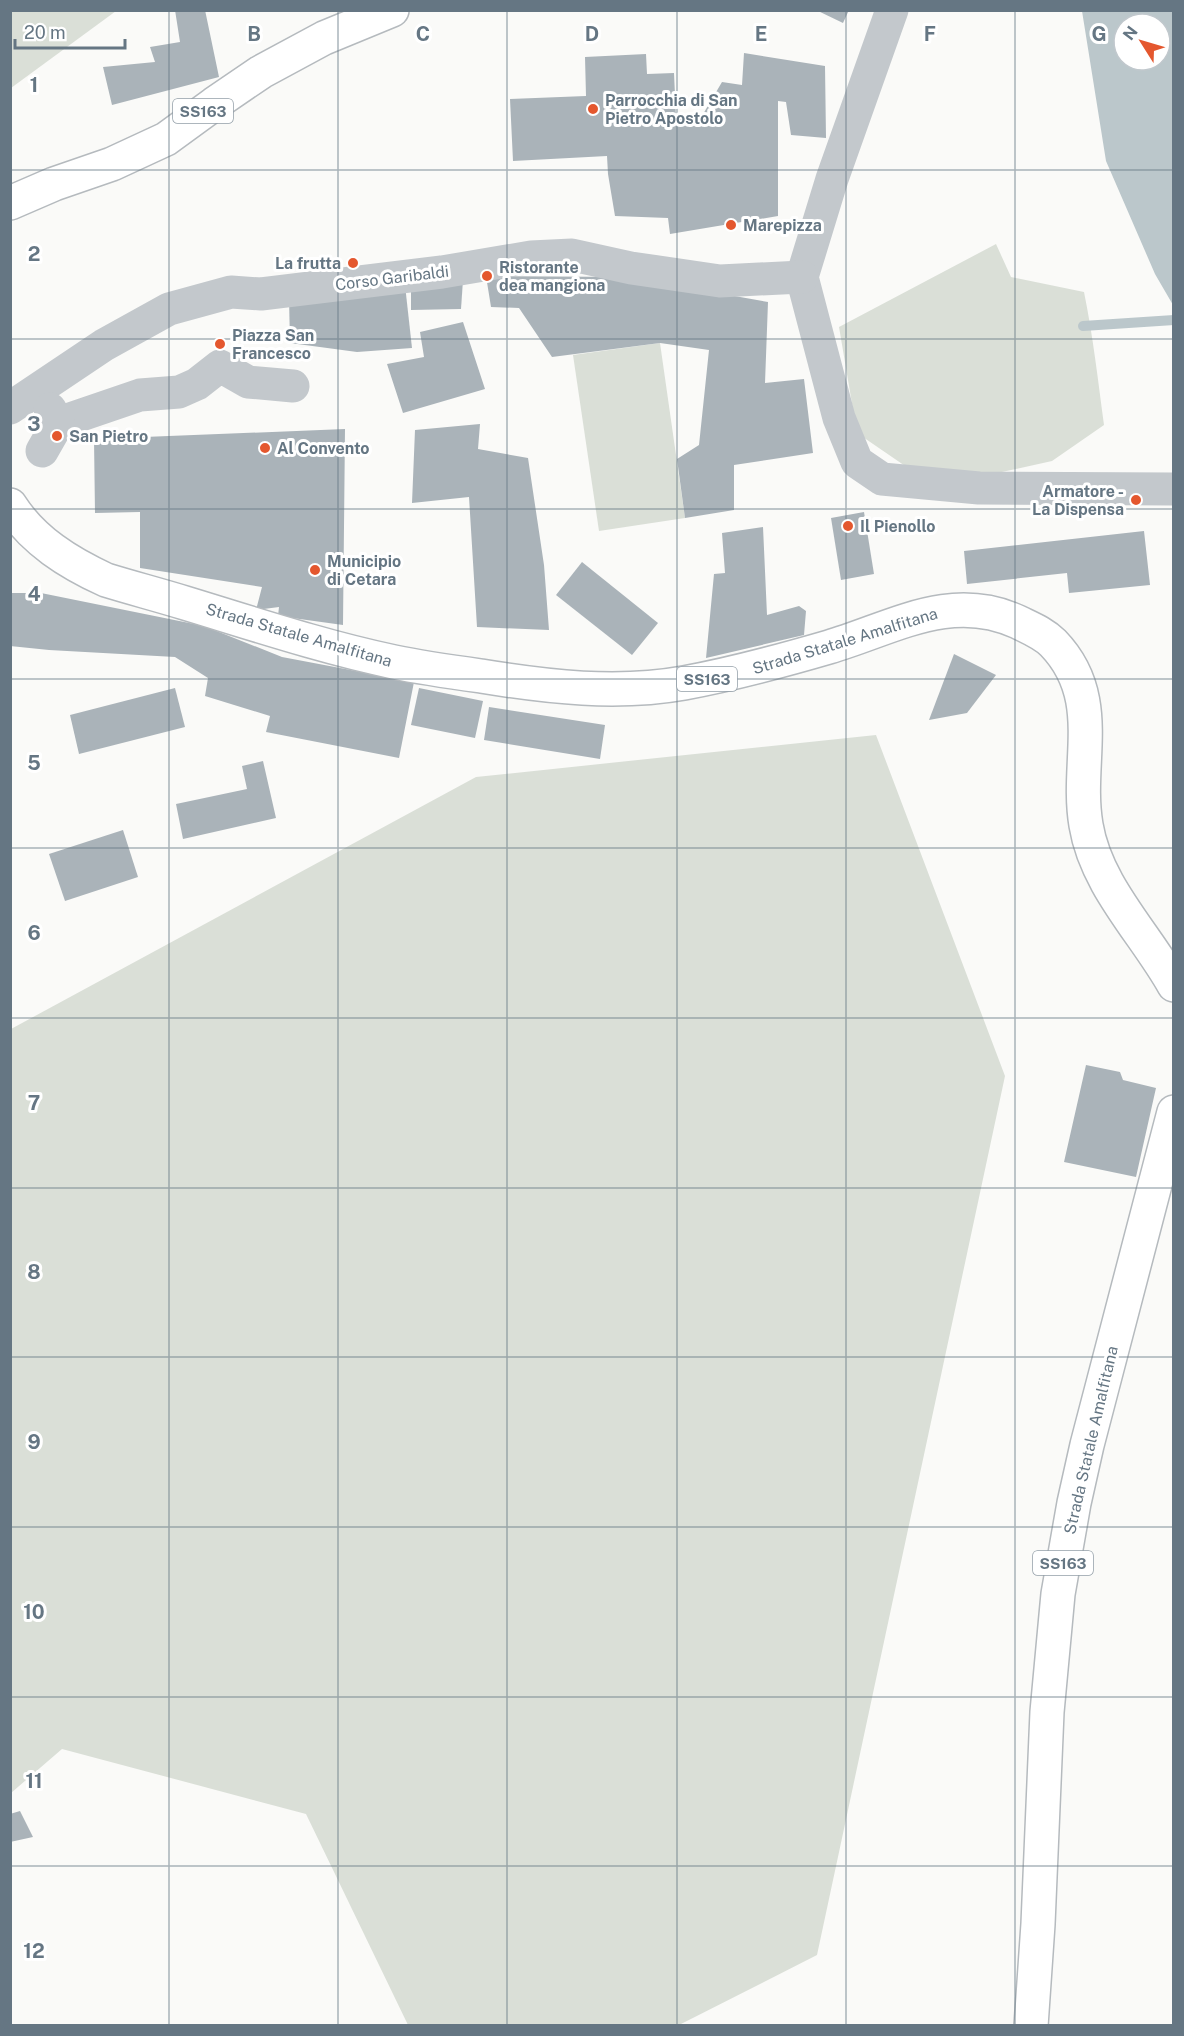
<svg xmlns="http://www.w3.org/2000/svg" width="1184" height="2036" font-family="'Public Sans',sans-serif">
<style>
.green{fill:#dadfd7}
.water{fill:#bbc7cb;fill-rule:evenodd}
.lines{fill:none;stroke-linecap:round;stroke-linejoin:round}
.stream{stroke:#bbc7cb;stroke-width:10}
.building{fill:#aab3b9}
.primary-casing{stroke:#b5babe;stroke-width:36}
.street{stroke:#c3c8cc;stroke-width:33}
.primary{stroke:#fff;stroke-width:33}
.grid{fill:none;stroke:#657683;stroke-width:1.5;stroke-opacity:0.55}
.poi-dot{fill:#e4572e;stroke:#fff;stroke-width:2}
.labels{text-anchor:middle;dominant-baseline:central;stroke-width:6;stroke-linejoin:round;paint-order:stroke}
.shield{fill:#fff;stroke:#939fa8;stroke-width:1.5}
.shield-label{font-size:15px;font-weight:bold;fill:#657683}
.poi-label{font-size:16px;font-weight:bold;fill:#657683;stroke:#fff;text-anchor:start}
.street-label{font-size:16px;fill:#657683;stroke:#fff}
.grid-label{font-size:20px;text-anchor:middle;font-weight:bold;fill:#657683;stroke:#fff;stroke-width:6;stroke-linejoin:round;paint-order:stroke}
</style>
<rect width="100%" height="100%" fill="#fafaf8"/>
<!-- green -->
<g class="green">
<path d="M11 10H116V11L11 88Z"/>
<path d="M996 244 1011 277 1084 292C1093 336 1098 380 1104 425L1052 461 988 475 911 470 857 433 839 327Z"/>
<path d="M660 343 685 518 599 531 573 355Z"/>
<path d="M876 735 1005 1076 817 1955 679 2025H408L306 1814 62 1749 11 1793V1029L476 777Z"/>
</g>
<!-- water -->
<path class="water" d="M1082 11H1173V305L1155 274 1106 161ZM1124 24H1160V60H1124Z"/>
<g class="lines">
<!-- stream -->
<path class="stream" d="M1083 326 1174 320"/>
</g>
<!-- building -->
<g class="building">
<path d="M175 10H205L219 77 112 105 103 67 155 62 150 47 180 42Z"/>
<path d="M816 10H849L843 23Z"/>
<path d="M744 53 825 66 826 138 791 135 786 102 778 101V216L670 234 668 218 615 216 608 174 607 156 513 161 510 99 586 96 585 57 646 54 647 74 674 73 676 118 699 121 722 82 742 85Z"/>
<path d="M486 276 628 277 768 302 765 383 804 379 813 453 734 465V510L685 518 677 459 699 445 709 350 660 343 552 357 519 308 491 307Z"/>
<path d="M463 280 461 309 411 310V281Z"/>
<path d="M405 285 412 348 357 352 290 343 289 298Z"/>
<path d="M463 322 485 389 403 413 387 364 424 357 420 332Z"/>
<path d="M480 424 478 449 528 458 544 565 549 630 477 627 469 497 412 503 415 430Z"/>
<path d="M345 429 343 625 278 616 279 607 256 610 262 587 140 568V512L95 513 94 439Z"/>
<path d="M864 512 874 574 841 580 831 518Z"/>
<path d="M763 527 767 615 799 606 806 611 804 635 706 658 714 574 725 573 722 533Z"/>
<path d="M1144 531 1150 585 1069 593 1067 573 967 584 964 551Z"/>
<path d="M582 562 658 623 632 655 556 595Z"/>
<path d="M10 593H41L204 626 282 657 414 682 399 758 266 732 270 716 205 696 208 678 175 657 49 650 10 646Z"/>
<path d="M954 654 996 675 967 713 929 720Z"/>
<path d="M175 688 185 727 79 754 70 715Z"/>
<path d="M419 688 483 701 475 738 411 725Z"/>
<path d="M489 707 605 725 600 759 484 740Z"/>
<path d="M263 761 276 818 183 839 176 804 247 789 242 766Z"/>
<path d="M123 830 138 877 65 901 49 854Z"/>
<path d="M1086 1065 1120 1072 1123 1080 1156 1088 1136 1177 1064 1162Z"/>
<path d="M20 1811 33 1837 10 1842V1814Z"/>
</g>
<g class="lines">
<!-- primary casing -->
<g class="primary-casing">
<g id="primary">
<path d="M10 203 54 184 112 164 166 139 214 104 261 72 324 38 392 10"/>
<path d="M10 505C33 541 69 563 106 580 132 588 159 595 185 603 254 624 323 647 394 662 423 668 452 672 481 676 548 687 617 695 684 683 733 674 781 661 829 647 893 628 951 591 1018 622 1030 628 1043 633 1053 643 1106 698 1075 761 1086 825 1096 886 1145 933 1174 985"/>
<path d="M1031 2026 1038 1924 1047 1712 1058 1594 1074 1503 1087 1445 1174 1112"/>
</g>
</g>
<!-- street -->
<g class="street">
<path d="M892 10 832 179 802 277 839 418 857 462 882 479 979 488 1174 489"/>
<path d="M10 408 104 345 169 309 231 292 261 294 442 272 531 257 572 255 631 268 720 281 802 277"/>
<path d="M58 423 140 395 179 392 197 384 220 366 248 382 293 386"/>
<path d="M42 451 58 423 50 409"/>
</g>
<!-- primary -->
<use href="#primary" class="primary"/>
</g>
<!-- grid -->
<path class="grid" d="M169 10V2026M338 10V2026M507 10V2026M677 10V2026M846 10V2026M1015 10V2026M10 170H1174M10 339H1174M10 509H1174M10 679H1174M10 848H1174M10 1018H1174M10 1188H1174M10 1357H1174M10 1527H1174M10 1697H1174M10 1866H1174"/>
<!-- markers -->
<g class="poi-dot">
<circle cx="593" cy="109" r="6"/>
<circle cx="731" cy="225" r="6"/>
<circle cx="353" cy="263" r="6"/>
<circle cx="487" cy="276" r="6"/>
<circle cx="220" cy="344" r="6"/>
<circle cx="57" cy="436" r="6"/>
<circle cx="265" cy="448" r="6"/>
<circle cx="1136" cy="500" r="6"/>
<circle cx="848" cy="526" r="6"/>
<circle cx="315" cy="570" r="6"/>
</g>
<g class="labels">
<!-- shield labels -->
<g class="shield">
<rect x="173" y="99" width="60" height="24" rx="4.5"/>
<rect x="677" y="667" width="60" height="24" rx="4.5"/>
<rect x="1033" y="1551" width="60" height="24" rx="4.5"/>
</g>
<g class="shield-label">
<text x="203" y="111">SS163</text>
<text x="707" y="679">SS163</text>
<text x="1063" y="1563">SS163</text>
</g>
<!-- poi labels -->
<g class="poi-label">
<text x="605" y="100">Parrocchia di San<tspan x="605" dy="18">Pietro Apostolo</tspan></text>
<text x="743" y="225">Marepizza</text>
<text x="341" y="263" text-anchor="end">La frutta</text>
<text x="499" y="267">Ristorante<tspan x="499" dy="18">dea mangiona</tspan></text>
<text x="232" y="335">Piazza San<tspan x="232" dy="18">Francesco</tspan></text>
<text x="69" y="436">San Pietro</text>
<text x="277" y="448">Al Convento</text>
<text x="1124" y="491" text-anchor="end">Armatore -<tspan x="1124" dy="18">La Dispensa</tspan></text>
<text x="860" y="526">Il Pienollo</text>
<text x="327" y="561">Municipio<tspan x="327" dy="18">di Cetara</tspan></text>
</g>
<!-- street labels -->
<g class="street-label">
<text transform="translate(392 278) rotate(-7)">Corso Garibaldi</text>
<text transform="translate(299 635) rotate(16)">Strada Statale Amalfitana</text>
<text transform="translate(845 641) rotate(-17)">Strada Statale Amalfitana</text>
<text transform="translate(1091 1440) rotate(-77)">Strada Statale Amalfitana</text>
</g>
</g>
<g class="grid-label">
<text x="254" y="41">B</text>
<text x="423" y="41">C</text>
<text x="592" y="41">D</text>
<text x="761" y="41">E</text>
<text x="930" y="41">F</text>
<text x="1099" y="41">G</text>
<text x="34" y="92">1</text>
<text x="34" y="261">2</text>
<text x="34" y="431">3</text>
<text x="34" y="601">4</text>
<text x="34" y="770">5</text>
<text x="34" y="940">6</text>
<text x="34" y="1110">7</text>
<text x="34" y="1279">8</text>
<text x="34" y="1449">9</text>
<text x="34" y="1619">10</text>
<text x="34" y="1788">11</text>
<text x="34" y="1958">12</text>
</g>
<!-- border -->
<rect width="1184" height="2036" fill="none" stroke="#657683" stroke-width="24"/>
<!-- north arrow -->
<g transform="translate(1142 42) rotate(307)"><circle r="28" fill="#ffffff" stroke="#c1c8cd" stroke-width="1.5"/>
<path d="M0-4.5L10 22L0 15L-10 22Z" fill="#e4572e"/>
<text y="-9" font-size="16" font-weight="bold" text-anchor="middle" fill="#657683">N</text>
</g>
<!-- scale -->
<path d="M15 39v9h110v-9" fill="none" stroke="#657683" stroke-width="3"/>
<text x="24" y="39" font-size="18" fill="#657683" stroke="#ffffff" stroke-width="4.5" paint-order="stroke">20 m</text>
</svg>
